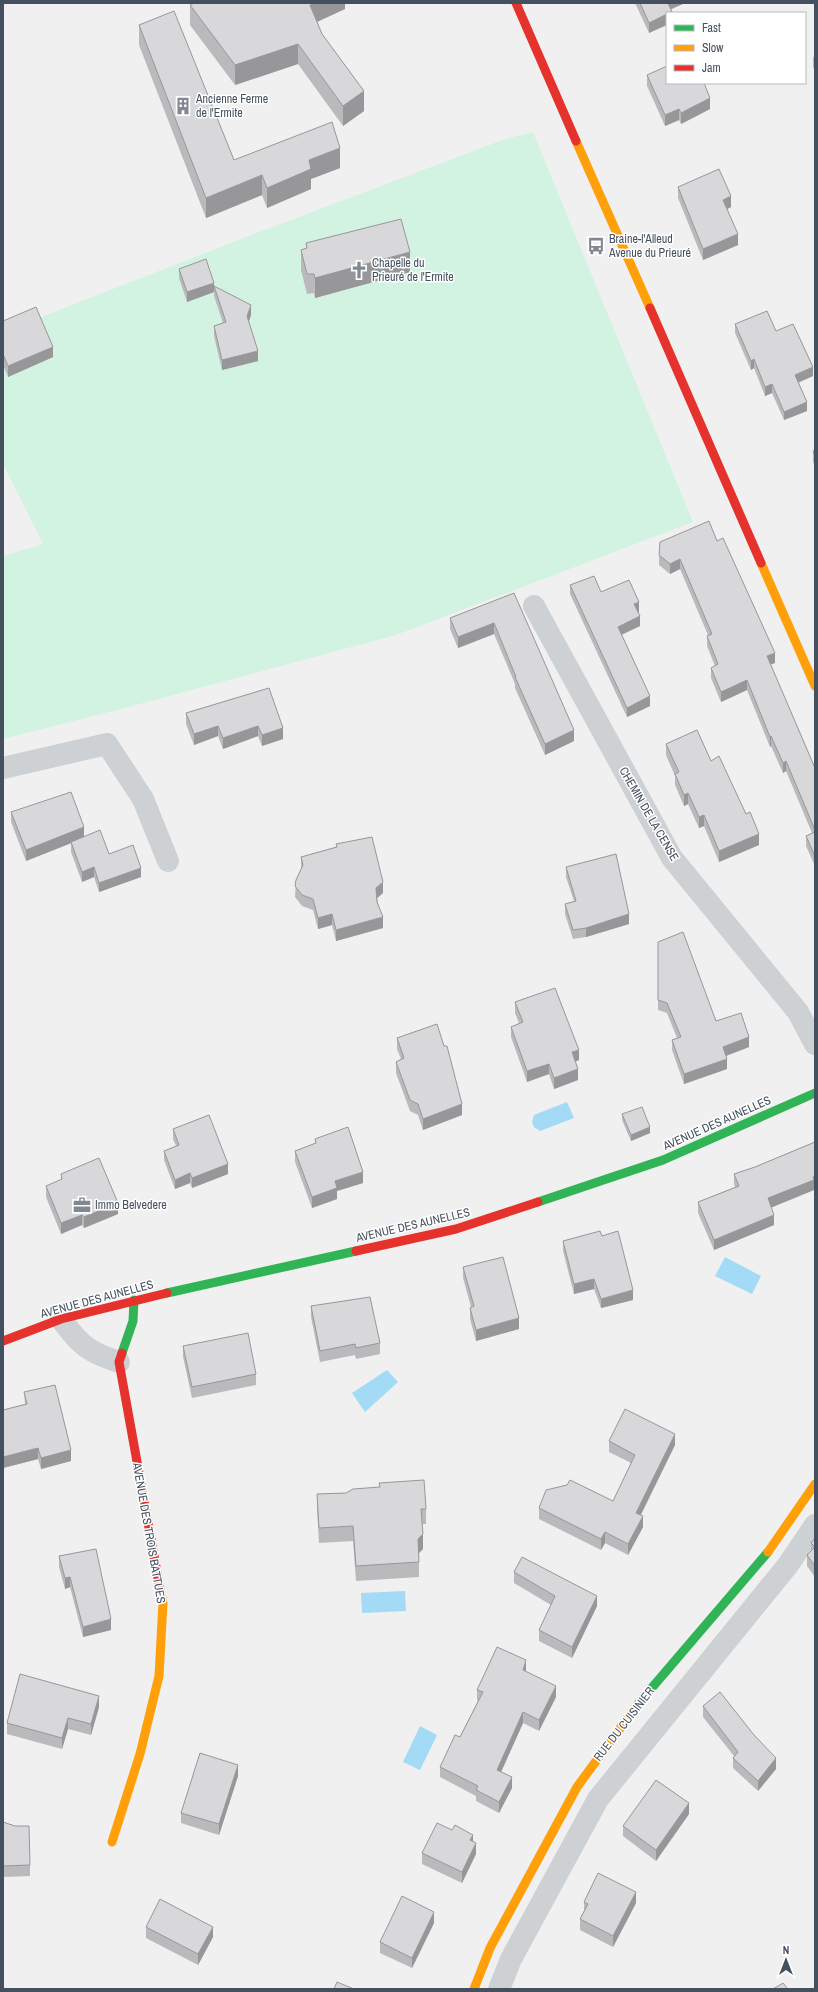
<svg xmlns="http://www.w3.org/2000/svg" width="818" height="1992" font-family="'Archivo Narrow',sans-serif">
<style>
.green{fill:#d2f3e2}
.water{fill:#a3daf5}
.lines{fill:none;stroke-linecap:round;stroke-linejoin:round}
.street{stroke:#ced1d4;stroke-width:22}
.fast{stroke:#30b455;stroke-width:9}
.slow{stroke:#ff9f0a;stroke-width:9}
.jam{stroke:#e5322d;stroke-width:9}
.wall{fill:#bababc}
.shaded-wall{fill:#979799}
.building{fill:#d8d8db;stroke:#979799}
.labels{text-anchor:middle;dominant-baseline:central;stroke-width:3;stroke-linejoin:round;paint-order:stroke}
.poi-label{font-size:12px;fill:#45505f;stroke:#fff;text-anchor:start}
.street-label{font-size:12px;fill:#45505f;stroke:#fff}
</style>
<rect width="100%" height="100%" fill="#f1f0f0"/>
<!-- green -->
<path class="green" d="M533 132 693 522 396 635 125 708 3 739V556L43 544 3 464V332L233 242 505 139Z"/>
<!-- water -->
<g class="water">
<path d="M567 1102 574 1118 540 1131 534 1127 532 1122 534 1115Z"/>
<path d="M725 1257 761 1276 752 1294 715 1276Z"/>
<path d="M387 1370 398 1382 365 1412 352 1393Z"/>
<path d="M405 1591 406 1611 362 1613 361 1593Z"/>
<path d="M420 1726 437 1735 420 1770 403 1762Z"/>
</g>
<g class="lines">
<!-- street -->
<g class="street">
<path d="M534 606 672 858 798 1012 815 1044"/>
<path d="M3 768 107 744 143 799 168 861"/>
<path d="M61 1319C80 1345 88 1352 119 1362"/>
<path d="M499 1989 511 1959 598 1799 788 1565 815 1525"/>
</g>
<!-- fast -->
<g class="fast">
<path d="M538 1202 663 1160 815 1093"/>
<path d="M167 1293 356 1251"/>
<path d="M122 1353 133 1321 134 1300"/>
<path d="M638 1704 768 1552"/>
</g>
<!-- slow -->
<g class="slow">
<path d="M576 141 650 308"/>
<path d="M761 563 815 686"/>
<path d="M768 1552 815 1484"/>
<path d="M112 1842 140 1754 159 1676 163 1603 160 1589"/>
<path d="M474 1989 490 1948 577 1787 638 1704"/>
</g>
<!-- jam -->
<g class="jam">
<path d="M516 3 576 141"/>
<path d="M650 308 761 563"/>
<path d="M356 1251 456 1229 538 1202"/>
<path d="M3 1341 61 1319 167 1293"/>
<path d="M122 1353 119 1362 160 1589"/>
</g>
</g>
<!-- wall -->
<g class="wall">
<path d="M345 3V9L317 22 322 34 364 111 343 126 298 64 235 85 190 25V5Z"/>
<path d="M635 3H685L670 10 672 13 649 33Z"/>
<path d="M139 25 234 160 340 168 311 179V189L267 208 262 195 206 218 139 45Z"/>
<path d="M815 56V71L813 67V57Z"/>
<path d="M647 75 710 109 681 124 679 120 665 126 647 86Z"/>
<path d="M678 187 731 207 727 209 738 245 703 260 678 198Z"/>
<path d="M306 243 410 272 315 298 314 293 307 294 301 270V250L306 249Z"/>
<path d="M179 269 214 286 251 315 249 322 258 361 222 370 214 336V326L223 323 214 296V292L187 302 179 278Z"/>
<path d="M3 321 53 357 8 377 3 365Z"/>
<path d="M735 324 776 331 813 376 799 382 807 411 784 420 772 393 765 396 754 368 751 370 735 333Z"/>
<path d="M815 450V467L813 462V451Z"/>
<path d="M717 541 775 663 770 664 815 768V866L806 846V836L812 833 786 771 783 773 771 746 770 747 747 690 721 702 711 678V668L715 666 707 646V636L708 635 680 569 670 574 659 565V555Z"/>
<path d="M570 585 601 592 639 612H638L640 626 622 635 650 706 627 717 570 594Z"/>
<path d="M514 593 574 741 545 755 515 688V684L494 634 458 648 450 629V618Z"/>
<path d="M269 688 283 739 262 746 258 736 223 749 218 736 194 745 186 724V713Z"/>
<path d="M666 744 711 761 759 845 719 862 704 826 699 828 688 804 684 806 675 785V776L666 755Z"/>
<path d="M11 812 84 837 141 877 99 892 94 877 82 882 71 852V843L26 861 11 822Z"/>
<path d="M336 844 383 893 377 898 383 928 336 941 332 925 318 929 313 910 302 906 295 897 296 880 301 869V857L336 847Z"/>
<path d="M566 867 629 924 586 937 573 939 565 914V904L574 901 566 877Z"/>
<path d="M658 942 716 1021 749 1047 726 1056 727 1069 684 1084 672 1050V1040L677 1038 667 1013 658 1010Z"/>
<path d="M515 1002 579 1060 575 1062 578 1080 554 1089 549 1074 527 1082 511 1037V1027L519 1023 515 1013Z"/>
<path d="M397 1038 462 1115 423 1130 418 1115 410 1111 396 1073V1062L401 1059 397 1049Z"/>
<path d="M622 1114 650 1133 631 1141 622 1120Z"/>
<path d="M173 1129 228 1174 192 1188 190 1183 175 1189 164 1160V1151L176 1146 173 1139Z"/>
<path d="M315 1139 363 1183 337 1191V1199L312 1208 295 1162V1151L315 1143Z"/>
<path d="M815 1142V1186L814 1187V1190L771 1207 774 1225 714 1250 698 1213V1202L735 1187 734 1184V1174L755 1167Z"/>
<path d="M61 1174 118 1214 84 1228 82 1225 61 1234 46 1197V1186L61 1180Z"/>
<path d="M602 1236 633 1300 601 1308 594 1289 574 1294 563 1251V1241Z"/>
<path d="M463 1267 519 1329 476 1341 470 1319V1308L471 1307 463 1278Z"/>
<path d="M311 1306 380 1343V1354L356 1359 355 1355 320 1362 311 1317Z"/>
<path d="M183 1346 256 1374V1385L192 1398 183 1357Z"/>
<path d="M24 1392 71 1461 41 1469 38 1459 3 1468V1410L25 1404Z"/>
<path d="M609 1441 675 1445 641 1515 643 1527 628 1555 605 1543 601 1550 539 1519V1508L613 1501 631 1463 609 1452Z"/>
<path d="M379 1483 426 1509V1524H422L423 1549 419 1553V1577L356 1581 353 1541 319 1543 317 1509V1494L346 1493 379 1487Z"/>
<path d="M815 1538V1577L807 1566V1555L811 1551V1543Z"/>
<path d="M59 1556 111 1630 83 1637 70 1587 65 1589 59 1567Z"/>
<path d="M514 1572 597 1606 572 1658 539 1641V1630L551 1605 514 1583Z"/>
<path d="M526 1671 556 1697 539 1731 523 1723 501 1772 512 1788 499 1813 476 1801V1796L440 1777V1767L460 1737 478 1701 477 1700V1690Z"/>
<path d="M703 1706 776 1769 758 1791 733 1768V1758L734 1756 703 1717Z"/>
<path d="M99 1707 91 1735 68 1729 62 1749 7 1734V1723Z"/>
<path d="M238 1776 219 1835 181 1823V1813Z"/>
<path d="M689 1814 656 1861 623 1836V1826Z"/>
<path d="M3 1822 30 1865V1876L3 1877Z"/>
<path d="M473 1842 476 1854 462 1883 422 1864V1853Z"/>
<path d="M584 1902 636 1903 613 1947 580 1930V1919L584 1911Z"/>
<path d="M434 1923 412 1968 380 1953V1942Z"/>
<path d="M146 1927 213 1937 198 1965 146 1938Z"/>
</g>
<!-- shaded-wall -->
<g class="shaded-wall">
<path d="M315 3H345V9L310 25V5Z"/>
<path d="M666 3H685L666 11Z"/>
<path d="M667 14V25L649 33V23Z"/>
<path d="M298 44V64L235 85V65Z"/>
<path d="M364 91V111L343 126V106Z"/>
<path d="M710 98V109L681 124V113Z"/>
<path d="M679 109V120L665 126V115Z"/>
<path d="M340 148V168L311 179V189L267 208V188L309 160Z"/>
<path d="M262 175V195L206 218V198Z"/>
<path d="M731 196V207L723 211V200Z"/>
<path d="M738 234V245L703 260V249Z"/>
<path d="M410 252V272L315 298V278Z"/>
<path d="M214 283V292L187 302V292Z"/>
<path d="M251 305V315L247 326V316Z"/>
<path d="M53 347V357L8 377V366Z"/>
<path d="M258 351V361L222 370V360Z"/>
<path d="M754 359V368L751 370V361Z"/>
<path d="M813 367V376L795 384V375Z"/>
<path d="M772 384V393L765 396V387Z"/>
<path d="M807 402V411L784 420V412Z"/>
<path d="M680 559V569L670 574V564Z"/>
<path d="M639 602V612L634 613V604Z"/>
<path d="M640 616V626L618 636V627Z"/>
<path d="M494 623V634L458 648V637Z"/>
<path d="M775 653V663L767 666V656Z"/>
<path d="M747 680V690L721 702V692Z"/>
<path d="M650 696V706L627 717V708Z"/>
<path d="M218 726V736L194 745V734Z"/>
<path d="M258 726V736L223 749V738Z"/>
<path d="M283 728V739L262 746V735Z"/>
<path d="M574 730V741L545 755V744Z"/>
<path d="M771 736V746L770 747V737Z"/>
<path d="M786 761V771L783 773V763Z"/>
<path d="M688 793V804L684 806V795Z"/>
<path d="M704 815V826L699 828V817Z"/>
<path d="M84 827V838L26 861V850Z"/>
<path d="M759 834V845L719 862V851Z"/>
<path d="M94 867V877L82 882V872Z"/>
<path d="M141 868V877L99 892V883Z"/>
<path d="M383 882V893L376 899V888Z"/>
<path d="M332 914V925L318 929V918Z"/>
<path d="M629 914V924L586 937V928Z"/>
<path d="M383 917V928L336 941V930Z"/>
<path d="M749 1037V1047L723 1057V1047Z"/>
<path d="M579 1050V1060L572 1063V1052Z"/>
<path d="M727 1059V1069L684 1084V1074Z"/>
<path d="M549 1064V1074L527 1082V1071Z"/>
<path d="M578 1069V1080L554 1089V1078Z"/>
<path d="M462 1104V1115L423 1130V1119Z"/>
<path d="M650 1127V1133L631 1141V1135Z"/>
<path d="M228 1164V1174L192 1188V1178Z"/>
<path d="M363 1172V1183L337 1191V1199L312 1208V1197L335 1181Z"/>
<path d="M190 1173V1183L175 1189V1180Z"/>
<path d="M815 1176V1186L814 1187V1190L768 1209V1198Z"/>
<path d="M118 1203V1214L84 1228V1217Z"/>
<path d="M82 1215V1225L61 1234V1223Z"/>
<path d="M774 1215V1225L714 1250V1240Z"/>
<path d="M594 1279V1289L574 1294V1284Z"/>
<path d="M633 1290V1300L601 1308V1299Z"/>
<path d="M519 1318V1329L476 1341V1330Z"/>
<path d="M675 1434V1445L636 1524V1513Z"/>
<path d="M38 1448V1459L3 1468V1457Z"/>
<path d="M71 1450V1461L41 1469V1458Z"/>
<path d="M643 1516V1527L628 1555V1544Z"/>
<path d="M605 1532V1543L601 1550V1539Z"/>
<path d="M423 1534V1549L418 1554V1539Z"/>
<path d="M70 1577V1587L65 1589V1578Z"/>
<path d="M597 1596V1606L572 1658V1647Z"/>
<path d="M111 1619V1630L83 1637V1627Z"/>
<path d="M526 1660V1671L523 1670Z"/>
<path d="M556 1686V1697L539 1731V1720Z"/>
<path d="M99 1696V1707L91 1735V1724Z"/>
<path d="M523 1712V1723L497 1781V1770Z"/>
<path d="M68 1718V1729L62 1749V1738Z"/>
<path d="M776 1758V1769L758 1791V1781Z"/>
<path d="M238 1765V1776L219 1835V1824Z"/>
<path d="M512 1777V1788L499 1813V1802Z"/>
<path d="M689 1803V1814L656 1861V1850Z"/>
<path d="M473 1835V1846L470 1840Z"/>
<path d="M476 1843V1854L462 1883V1872Z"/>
<path d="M636 1892V1903L613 1947V1936Z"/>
<path d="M434 1912V1923L412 1968V1958Z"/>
<path d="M213 1927V1937L198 1965V1954Z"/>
</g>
<!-- building -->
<g class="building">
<path d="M194 3H315L310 5 322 34 364 91 343 106 298 44 235 65 190 5Z"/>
<path d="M640 3H668L672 12 667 13V14L649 23Z"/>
<path d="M174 11 234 160 332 122 340 148 309 160 311 169 267 188 262 175 206 198 139 25Z"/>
<path d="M667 66V83H704L710 98 681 113 679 109 665 115 647 75Z"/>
<path d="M719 169 731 196 723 200 738 234 703 249 678 187Z"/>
<path d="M401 219 410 252 315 278 314 274H307L301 250 307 248 306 243Z"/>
<path d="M206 259 214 283 187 292 179 269Z"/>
<path d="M214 286 251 305 247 316 258 351 222 360 214 326 226 322Z"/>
<path d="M36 307 53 347 8 366 3 354V321Z"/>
<path d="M767 311 776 331 793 324 813 367 795 375 807 402 784 412 772 384 765 387 754 359 751 361 735 324Z"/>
<path d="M815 450V456L813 451Z"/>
<path d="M709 521 717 541 723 538 775 653 767 656 815 768V830L786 761 783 763 771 736 770 737 747 680 721 692 711 668 718 664 707 636 712 634 680 559 670 564 659 555 660 542Z"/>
<path d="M594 576 601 592 629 580 639 602 634 604 640 616 618 627 650 696 627 708 570 585Z"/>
<path d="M514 593 574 730 545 744 515 677H516L494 623 458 637 450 618Z"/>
<path d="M269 688 283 728 262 735 258 726 223 738 218 726 194 734 186 713Z"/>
<path d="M697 730 711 761 719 756 746 814 750 812 759 834 719 851 704 815 699 817 688 793 684 795 675 774 679 772 666 744Z"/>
<path d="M71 792 84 827 26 850 11 812Z"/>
<path d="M100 830 109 854 133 845 141 868 99 883 94 867 82 872 71 842Z"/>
<path d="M815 832V856L806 836Z"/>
<path d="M372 837 383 882 376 888 377 902 383 917 336 930 332 914 318 918 313 899 302 895 295 886 296 880 303 865 301 857 337 847 336 844Z"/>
<path d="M616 854 629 914 586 928 573 930 565 904 576 901 566 867Z"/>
<path d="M683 932 716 1021 741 1013 749 1037 723 1047 727 1059 684 1074 672 1040 681 1037 667 1003 658 1000V942Z"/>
<path d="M555 988 579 1050 572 1052 578 1069 554 1078 549 1064 527 1071 511 1027 523 1022 515 1002Z"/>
<path d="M437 1024 444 1046H447L462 1104 423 1119 418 1104 410 1100 396 1062 404 1058 397 1038Z"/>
<path d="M642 1107 650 1127 631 1135 622 1114Z"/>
<path d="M209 1115 228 1164 192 1178 190 1173 175 1180 164 1151 179 1145 173 1129Z"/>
<path d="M348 1127 363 1172 335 1181 337 1188 312 1197 295 1151 316 1143 315 1139Z"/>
<path d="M815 1142V1176L813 1177 814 1180 768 1198 774 1215 714 1240 698 1202 739 1186 734 1174 755 1167Z"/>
<path d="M99 1158 118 1203 84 1217 82 1215 61 1223 46 1186 62 1179 61 1174Z"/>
<path d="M600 1231 602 1236 618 1231 633 1290 601 1299 594 1279 574 1284 563 1241Z"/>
<path d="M503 1257 519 1318 476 1330 470 1308 474 1306 463 1267Z"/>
<path d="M370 1297 380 1343 356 1348 355 1344 320 1351 311 1306Z"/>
<path d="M248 1333 256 1374 192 1387 183 1346Z"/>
<path d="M55 1385 71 1450 41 1458 38 1448 3 1457V1410L27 1404 24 1392Z"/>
<path d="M625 1409 675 1434 636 1513 643 1516 628 1544 605 1532 601 1539 539 1508 546 1490 567 1485 570 1480 613 1501 635 1455 609 1441Z"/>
<path d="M424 1480 426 1509H421L423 1534 418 1539 419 1562 356 1566 353 1526 319 1528 317 1494 346 1493 353 1489 380 1487 379 1483Z"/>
<path d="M815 1538V1566L807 1555 815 1547 811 1543Z"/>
<path d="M96 1549 111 1619 83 1627 70 1577 65 1578 59 1556Z"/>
<path d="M522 1557 597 1596 572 1647 539 1630 555 1596 514 1572Z"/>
<path d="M497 1647 526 1660 523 1670 556 1686 539 1720 523 1712 497 1770 512 1777 499 1802 476 1790 478 1786 440 1767 455 1735 460 1737 483 1692 477 1690Z"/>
<path d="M20 1674 99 1696 91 1724 68 1718 62 1738 7 1723Z"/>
<path d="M720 1692 754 1735 776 1758 758 1781 733 1758 738 1752 703 1706Z"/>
<path d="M200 1753 238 1765 219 1824 181 1813Z"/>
<path d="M656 1780 689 1803 656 1850 623 1826Z"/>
<path d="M3 1822 15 1826H29L30 1865 3 1866Z"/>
<path d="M437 1823 452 1830 455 1825 473 1835 470 1840 476 1843 462 1872 422 1853Z"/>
<path d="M598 1873 636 1892 613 1936 580 1919 588 1904 584 1902Z"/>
<path d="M402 1896 434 1912 412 1958 380 1942Z"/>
<path d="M160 1899 213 1927 198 1954 146 1927Z"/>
<path d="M337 1982 354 1989H334Z"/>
<path d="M783 1983 788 1989H773Z"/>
</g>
<!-- icons -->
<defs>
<g id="building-bare" transform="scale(1.38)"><path d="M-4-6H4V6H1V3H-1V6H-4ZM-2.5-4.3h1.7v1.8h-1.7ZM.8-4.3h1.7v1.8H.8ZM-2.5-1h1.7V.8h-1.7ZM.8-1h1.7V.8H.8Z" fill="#818892" stroke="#fff" stroke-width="2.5" paint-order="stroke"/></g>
<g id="bus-bare" transform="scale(1.38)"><path d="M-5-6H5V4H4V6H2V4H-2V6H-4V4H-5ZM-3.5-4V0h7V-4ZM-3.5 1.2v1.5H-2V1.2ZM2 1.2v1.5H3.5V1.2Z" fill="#818892" stroke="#fff" stroke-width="2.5" paint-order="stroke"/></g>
<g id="church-bare" transform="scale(1.38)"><path d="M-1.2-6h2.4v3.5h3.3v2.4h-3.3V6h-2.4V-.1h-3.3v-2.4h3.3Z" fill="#818892" stroke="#fff" stroke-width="2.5" paint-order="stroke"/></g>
<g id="office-bare" transform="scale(1.38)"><path d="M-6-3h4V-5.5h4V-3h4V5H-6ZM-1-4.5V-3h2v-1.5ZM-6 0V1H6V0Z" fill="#818892" stroke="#fff" stroke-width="2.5" paint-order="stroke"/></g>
</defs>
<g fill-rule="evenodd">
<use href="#building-bare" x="183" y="106"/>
<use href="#bus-bare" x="596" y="246"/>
<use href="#church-bare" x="359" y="270"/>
<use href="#office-bare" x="82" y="1205"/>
</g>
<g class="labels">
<!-- poi labels -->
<g class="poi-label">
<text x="196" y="99">Ancienne Ferme<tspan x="196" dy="14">de l'Ermite</tspan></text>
<text x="609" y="239">Braine-l'Alleud<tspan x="609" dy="14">Avenue du Prieuré</tspan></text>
<text x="372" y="263">Chapelle du<tspan x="372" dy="14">Prieuré de l'Ermite</tspan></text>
<text x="95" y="1205">Immo Belvedere</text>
</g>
<!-- street labels -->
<g class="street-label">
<text transform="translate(649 814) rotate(60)">CHEMIN DE LA CENSE</text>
<text transform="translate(717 1123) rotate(-24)">AVENUE DES AUNELLES</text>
<text transform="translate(413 1225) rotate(-13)">AVENUE DES AUNELLES</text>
<text transform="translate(97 1299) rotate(-15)">AVENUE DES AUNELLES</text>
<text transform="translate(149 1533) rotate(80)">AVENUE DES TROIS BATTUES</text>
<text transform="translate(624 1724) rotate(-52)">RUE DU CUISINIER</text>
</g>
</g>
<!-- border -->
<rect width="818" height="1992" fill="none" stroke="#45505f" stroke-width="8"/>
<!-- legend -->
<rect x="666" y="12" width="140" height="72" fill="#ffffff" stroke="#b5b9bf"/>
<rect x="674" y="25" width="20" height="6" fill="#30b455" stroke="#b5b9bf"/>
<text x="702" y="32" font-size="12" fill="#45505f">Fast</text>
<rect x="674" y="45" width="20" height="6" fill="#ff9f0a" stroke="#b5b9bf"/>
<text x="702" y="52" font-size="12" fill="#45505f">Slow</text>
<rect x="674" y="65" width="20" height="6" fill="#e5322d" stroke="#b5b9bf"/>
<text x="702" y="72" font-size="12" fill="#45505f">Jam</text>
<!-- north arrow -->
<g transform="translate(786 1960)" stroke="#ffffff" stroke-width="3" paint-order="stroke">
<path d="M0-3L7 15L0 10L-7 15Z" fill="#45505f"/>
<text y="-6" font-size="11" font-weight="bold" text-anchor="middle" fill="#45505f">N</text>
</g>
</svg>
